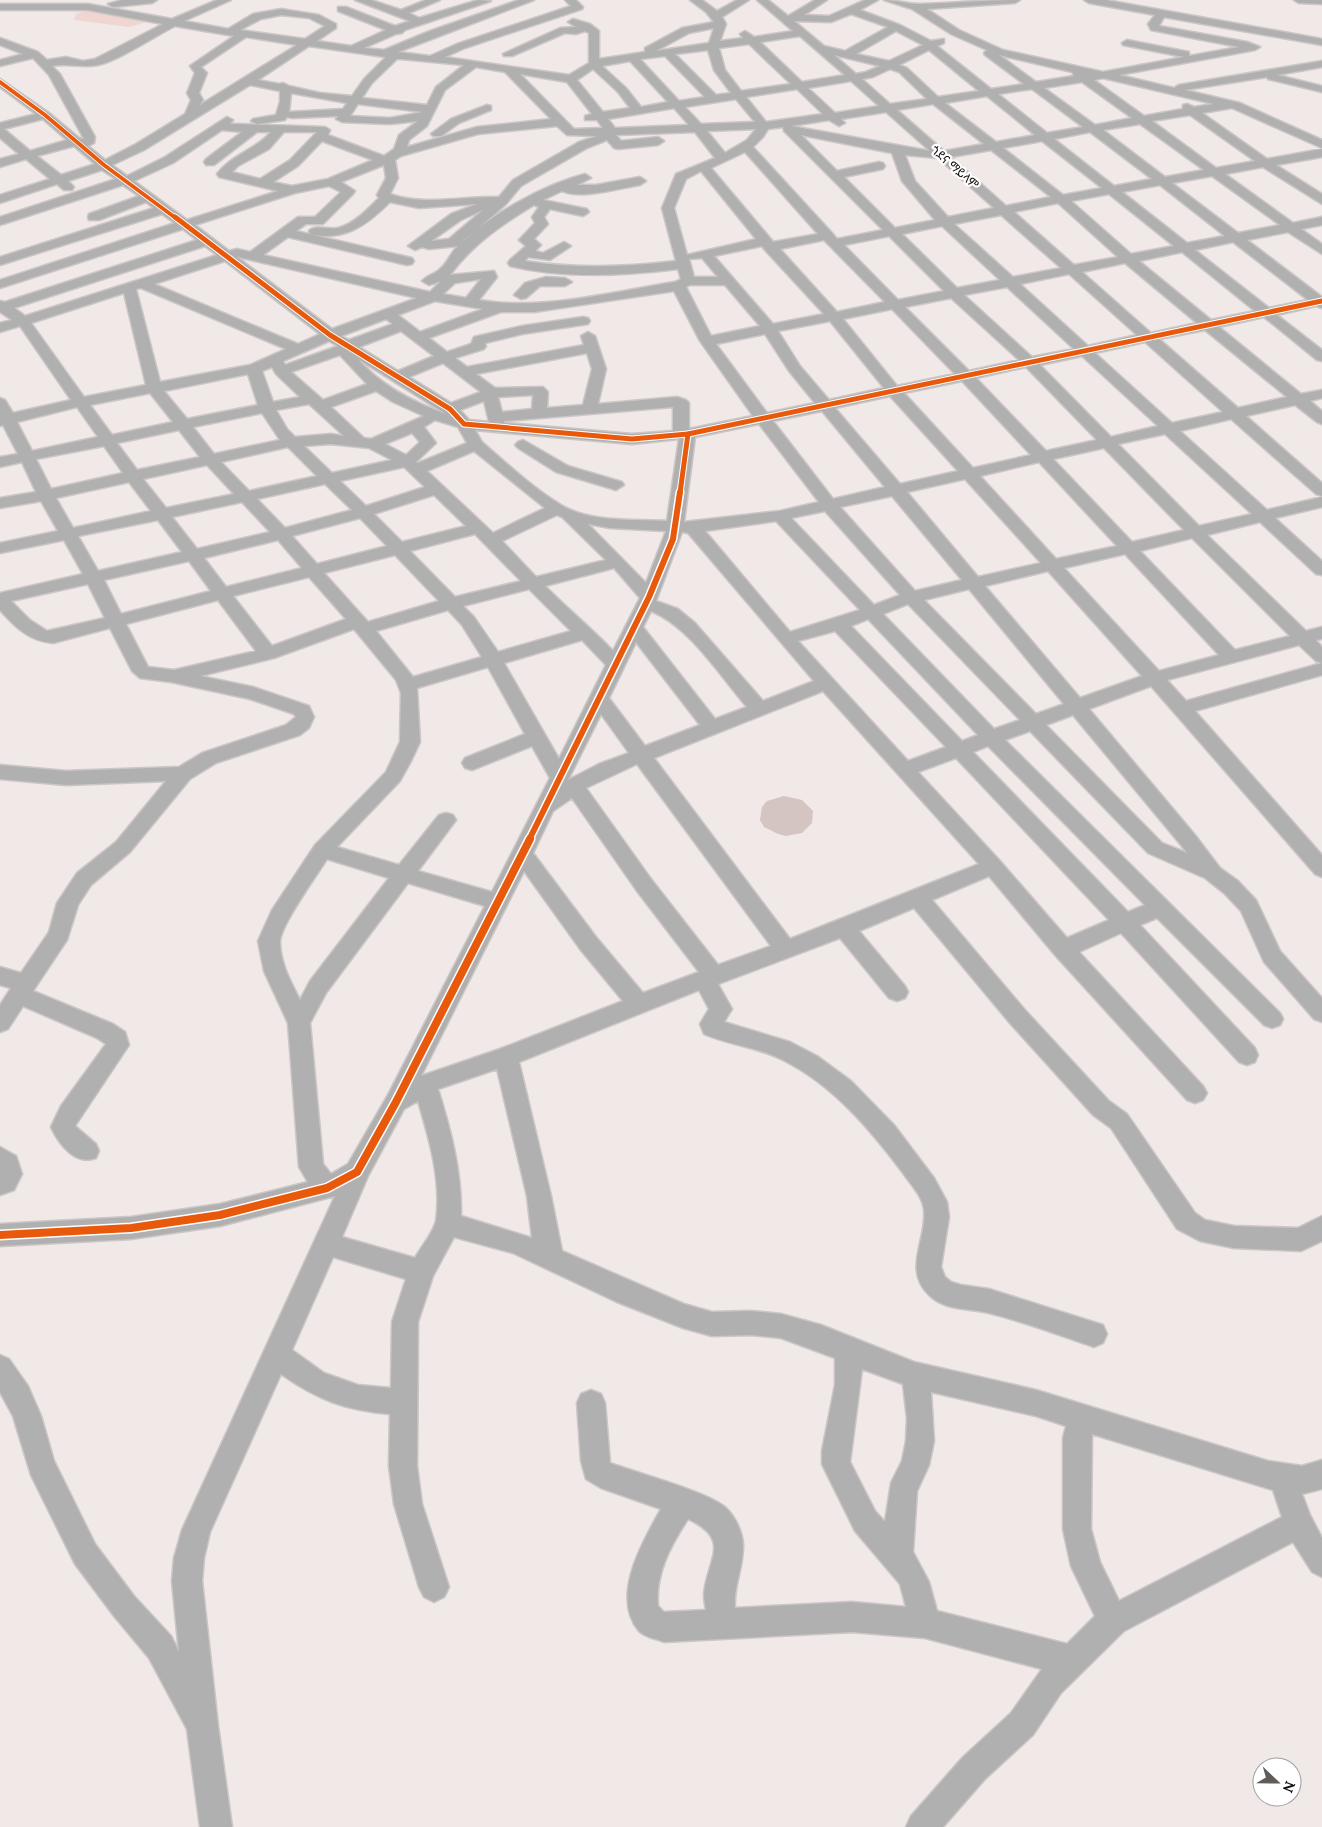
<svg xmlns="http://www.w3.org/2000/svg" width="1322" height="1827" font-family="Lora,'Noto Sans Ethiopic',serif">
<style>
.green{fill:#f0d6d0}
.building{fill:#d4c5c2}
.lines{fill:none;stroke-linecap:round;stroke-linejoin:round}
.minor-casing{stroke:#ccc7c6;stroke-width:3}
.minor{fill:#b0b0b0;fill-rule:evenodd}
.cycleway-far3-casing{stroke:#fff;stroke-width:5.5}
.cycleway-far2-casing{stroke:#fff;stroke-width:7}
.cycleway-far1-casing{stroke:#fff;stroke-width:9}
.cycleway-casing{stroke:#fff;stroke-width:11}
.cycleway-far3{stroke:#e8590c;stroke-width:4}
.cycleway-far2{stroke:#e8590c;stroke-width:5}
.cycleway-far1{stroke:#e8590c;stroke-width:6}
.cycleway{stroke:#e8590c;stroke-width:8}
.labels{text-anchor:middle;dominant-baseline:central;stroke-width:4.5;stroke-linejoin:round;paint-order:stroke}
.far-street-label{font-size:12px;fill:#140f0e;stroke:#fff}
</style>
<rect width="100%" height="100%" fill="#f0e9e8"/>
<!-- green -->
<path class="green" d="M87 10 124 14 151 21 129 27 74 20 76 14Z"/>
<!-- building -->
<path class="building" d="M784 796 802 800 813 811 812 823 802 833 786 836 778 834 764 827 760 820 762 807 767 801Z"/>
<g class="lines">
<!-- minor casing -->
<g class="minor-casing">
<g id="minor">
<path d="M122 0H157L152 3 113 7 108 4Z"/>
<path d="M217 0H231L184 21 228 29 253 14 281 9 319 15 336 24V28L317 41 351 46 386 30 338 11V7H346L395 26 410 21 355 0H371L401 10 426 0H440L409 13 419 18 478 0 491 1 405 30 402 33 396 34 364 48 384 50 430 31 519 0H534L398 52 430 56 457 44 571 6 565 0H576L583 7 582 9 465 48 445 57 569 75 589 63V33L585 31 576 34 565 33 512 56H504L503 54 560 28 576 27 568 22 573 19 590 24 599 31V59L645 52V48L682 28 714 22 706 12 690 0H702L717 11 737 0H749L722 17 726 24 720 41 743 38 740 34 745 31 754 37 793 31 757 0H768L788 16 815 0H827L804 15 829 16 865 0H878L860 10 900 25 931 41 944 39V43L937 46 991 89 1024 84 985 55 984 53 987 50 951 34 912 9 884 0C896 0 907 4 919 4 952 3 986 0 1020 0L1015 3 927 9 959 30 1003 50 1103 72 1184 57 1123 45 1122 43 1127 40 1189 52V56L1239 47 1151 30 1148 24 1155 15 1089 3 1084 0H1106L1322 39V45L1164 17 1159 26 1247 42 1260 47 1255 50 1119 75 1174 88 1179 85 1322 61V67L1277 75 1322 86V92L1268 79 1267 77 1185 90 1240 103 1322 140V148L1232 108 1202 113 1267 159 1322 149V157L1276 165 1322 194V204L1263 167 1225 174 1293 223 1322 217V225L1301 229 1322 244V254L1288 232 1247 240 1322 297V308L1316 306 1277 315 1322 350V361L1317 360 1264 317 1219 327 1301 394 1322 390V398L1310 401 1322 411V424L1317 422 1295 405 1246 416 1322 483V496L1316 494 1231 419 1180 431 1267 510 1322 497V507L1275 518 1322 561V575L1316 574 1260 522 1207 535 1306 631 1322 627V639L1316 640 1322 647V663L1316 661 1299 645 1167 680 1186 701 1322 663V675L1195 711 1322 855V877L1315 874 1151 686 1089 709 1195 835 1220 868 1238 881 1256 900 1280 951 1322 998V1022L1314 1019 1264 962 1241 911 1224 893 1205 878 1148 853 1030 731 1005 740 1280 1013 1283 1019 1280 1025 1272 1028 1264 1025 1157 918 1140 925 1255 1048 1258 1055 1255 1062 1247 1065 1239 1062 1121 933 1079 952 1203 1086 1207 1093 1203 1100 1195 1103 1187 1100 1055 955 989 876 932 900 1025 1010 1109 1101 1127 1114 1195 1213 1205 1220 1234 1226 1298 1228 1322 1216V1241L1301 1251 1234 1248 1200 1241 1177 1229 1111 1128 1093 1115 1009 1022 914 908 859 931 905 986 908 992 905 998 897 1001 889 998 840 938 718 984 732 1009 724 1022 790 1042 817 1056 851 1081 894 1125 934 1178 947 1202 949 1217 941 1267 945 1277 951 1282 961 1285 989 1289 1103 1325 1107 1334 1103 1343 1094 1347C1059 1335 1025 1322 989 1313 969 1308 945 1311 929 1295 902 1269 928 1238 924 1209 922 1195 910 1184 903 1173 870 1129 833 1085 783 1060 758 1047 729 1045 704 1034L700 1024 709 1009 699 990 519 1062 551 1196 562 1251 684 1304 712 1312 751 1311 781 1314 821 1325 914 1362 1036 1390 1268 1461 1302 1466 1322 1460V1489L1302 1494 1310 1515 1322 1538V1577L1312 1572 1293 1542 1124 1631 1061 1693 1033 1735 985 1779 943 1827H906L911 1816 963 1757 1011 1713 1042 1669 925 1638 852 1632 664 1642C657 1639 644 1637 639 1631 610 1597 643 1541 661 1509L601 1488 586 1479 581 1461 577 1403 581 1394 591 1390 601 1394 605 1403 610 1463C637 1473 705 1491 725 1507 735 1516 742 1531 743 1544 744 1567 733 1586 735 1608L852 1602 906 1607 900 1584 855 1531 822 1464V1451L835 1385V1358L781 1338 751 1335 712 1336 683 1328 617 1302 513 1253 454 1237 433 1276 418 1322 417 1466 422 1504 449 1587 444 1597 434 1602 424 1597 419 1587 394 1504 389 1466 390 1414C345 1410 318 1400 281 1374L210 1532 204 1558 202 1581 218 1726 232 1827H200L187 1729 149 1658 114 1616 75 1564 31 1475 13 1416 0 1392V1355L9 1359 28 1386 41 1416 54 1461 95 1544 134 1596 171 1636 179 1652 172 1581 174 1558 182 1530 335 1196 220 1226 131 1239 0 1246V1224L131 1217 220 1204 308 1182 299 1167 288 1023 264 971 258 941 272 910 315 845 386 772 400 742 401 693 396 680 354 629 274 658 200 676 253 687 309 706 314 717 309 728 300 735 216 763 190 779 130 852 91 885 78 905 67 940 33 991 113 1024 125 1032 129 1045 75 1126 96 1144 99 1151 96 1158C75 1166 59 1144 51 1127L61 1106 106 1044 97 1038 23 1006 8 1029 0 1032V1005L11 988 0 985V967L21 973 49 932 57 903 77 873 116 842 166 781 66 785 0 779V765L66 771 179 767 202 753 286 725 296 717 294 714 250 699 171 682 140 678 132 671 110 628 53 643C29 641 15 627 0 610V593L83 574 64 540 0 553V543L58 531 41 501 0 508V498L36 492 22 462 0 467V457L18 454 3 425 0 426V398L5 400 13 413 71 400 20 326 0 332V323L12 320 0 312V301L5 302 197 240 183 229 0 288V280L175 223 162 214 0 265V257L154 208 146 202 99 220H89L88 217 89 214 139 196 123 185 0 225V217L116 179 102 170 68 181 74 187 72 190H64L57 184 0 203V195L50 179 26 159 0 167V159L19 154 0 138V123L36 114 0 87V79L49 113 79 138 84 139 49 75 33 58 0 66V60L23 54 0 45V38L38 52 47 60 66 57 83 61 95 59 163 24 88 10H0V4H88L172 19ZM851 14 888 27 845 51 824 46 794 21 831 22ZM281 15 309 18 325 26 305 39 240 30 261 19ZM175 26 234 36 190 66 195 73 187 93 191 100 185 114 136 144 105 160 88 146 94 143 95 137 60 74 52 66C68 63 82 68 98 65 116 62 157 35 175 26ZM714 28 709 43 656 51 689 33ZM896 31 923 45 889 61 856 54ZM800 36 845 75 802 82 760 42ZM246 37 297 45 200 105 203 100 199 93 207 73 201 67ZM749 44 791 84 741 91 725 70 719 48ZM309 46 385 57H386L364 79 352 96 320 93 289 86 283 83 279 84 258 80ZM708 50 714 70 731 93 716 95 675 54ZM929 50 979 91 938 97 907 68 899 65ZM834 55 880 66 866 72 856 74ZM999 55 1072 72 1074 76 1036 82ZM665 56 705 97 679 101 640 59ZM397 59H401L464 65 436 87 427 105 362 98 372 83ZM630 61 668 102 641 107 626 88 602 66ZM476 67 505 72 551 119 477 127 407 147 409 140 427 126 445 90ZM593 69 618 92 630 108 603 112 577 80ZM890 69 899 72 927 99 890 104 862 79 873 77ZM520 74 567 82 592 114 585 116V120H597L603 128 574 129ZM1103 78 1214 104 1194 107 1187 104 1183 105V109L1144 116 1094 80ZM851 81 879 106 835 113 808 88ZM1082 82 1132 118 1095 125 1044 88ZM250 85 280 91V102L276 115 253 119 251 121 257 124 285 120 287 117 292 118 338 116 336 119 342 122 390 124 418 121 399 135 394 149 384 156 328 135 330 130 325 127 237 124H230L233 120 227 117 165 157 127 176 112 165 144 150ZM797 89 823 114 766 122 746 97ZM1032 89 1083 127 1047 133 998 94ZM291 93 347 103 343 109 289 112ZM987 96 1035 135 996 142 945 103ZM736 99 755 122 701 124 685 107ZM358 104 423 112 390 118 350 116ZM933 104 984 144 944 151 897 110ZM674 108 689 125 615 128 608 119ZM886 112 930 151 791 126 829 120 839 126 845 123 841 119ZM1190 115 1255 161 1216 168 1152 121ZM43 119 67 140 30 151 4 129ZM1140 124 1204 170 1165 177 1103 130ZM557 126 567 135 597 136 579 142 513 180 499 197C464 196 421 206 390 194L398 178 395 160 401 156 478 134ZM783 127 784 131 883 230 837 239 832 233 753 147 763 137 768 129ZM756 129 747 140 725 153 707 131ZM222 130 242 132 206 159 204 162 206 165H214L257 132H271C255 150 231 155 217 174L219 177 278 191 187 220 134 181 173 163ZM284 132H317L290 160 260 179 232 172 238 166 269 149ZM695 132 715 158 676 174 662 208 676 261C626 267 575 269 525 261L528 257 550 260 571 246 564 242 543 253 535 251 541 245 534 239 548 224 544 217 550 209 583 216 589 212 587 209 543 200 562 191C580 200 620 188 640 185L646 181 640 177 596 185H577L591 178 585 174C542 185 486 217 455 249 450 255 447 263 441 268 436 274 427 275 422 281L429 285 441 281 430 292 263 255 288 237 407 265 412 264 414 261 412 258 296 231 306 224H323L353 194 355 191 341 182 384 165 386 178 377 195 379 198C368 209 354 224 338 228 329 230 315 224 309 231L310 234C344 242 367 225 390 202L419 208 477 204 451 214 408 246 415 250 422 247 429 249 458 246 506 204 521 186 587 148 607 140 614 148 618 149 658 145 664 141 658 137 621 141 616 135ZM1090 132 1152 179 1114 186 1054 139ZM801 135 892 153 902 181 935 220 895 228 844 177 883 169 885 166 883 163 879 162 837 171ZM322 141 373 160 328 179 292 186 273 182 298 166ZM1042 141 1102 188 1063 195 1003 148ZM74 146 95 164 61 175 37 156ZM991 150 1051 197 1006 206 951 157ZM745 152 818 234 773 242 770 238 711 168ZM905 155 938 158 994 208 948 217 915 181ZM701 171 756 239 687 255 674 208 686 179ZM1212 176 1280 225 1238 233 1172 183ZM1160 185 1225 236 1187 243 1122 192ZM329 186 341 192 315 217H298L250 252 237 249 229 251 195 225 295 193ZM1109 194 1174 246 1131 254 1071 201ZM1058 203 1118 257 1074 265 1014 212ZM534 205 539 207 532 217 535 223 519 240 526 246 510 260 508 263 510 266C564 279 623 276 678 269L681 279 675 282C611 292 543 311 479 300L497 277 494 271 450 275C473 244 501 225 534 205ZM483 210 449 239 431 241 461 220ZM1001 215 1061 268 1013 277 954 224ZM942 226 1000 280 957 288 902 234ZM889 236 944 291 898 300 844 245ZM824 240 885 302 837 312 780 249ZM1233 242 1308 300 1269 308 1195 250ZM205 246 217 255 25 316 14 308ZM762 246 765 250 824 314 773 324 714 256ZM1182 252 1255 311 1211 320 1139 261ZM237 257H238L417 298 332 329ZM702 258 718 277H694L689 259ZM225 261 320 334 298 344 154 284ZM1125 263 1197 323 1151 333 1082 272ZM1069 274 1137 335 1088 346 1020 284ZM481 279 466 298 443 294 455 283ZM690 285H725L760 326 711 336 686 287ZM1007 287 1074 349 1032 357 964 295ZM141 288 286 349 250 365 160 382 136 289ZM674 291 700 341 753 416 689 429V403L686 400 677 397 598 404 606 369 595 336 588 332 581 336 584 345 467 367 455 358 484 349 486 346 485 343 522 334 588 324 590 321 588 318 583 317 522 326 474 337 471 344 447 352 429 338 501 312H534ZM124 293 146 385 84 397 31 323ZM951 298 1019 360 969 371 905 307ZM435 301 483 309 420 332 398 315ZM892 309 955 374 897 386 843 319ZM386 319 393 324 349 340 341 336ZM830 321 884 388 829 400 800 366 778 331ZM1205 330 1287 397 1238 408 1159 339ZM401 331 434 356 398 371 359 347ZM765 334 789 371 815 403 767 413 716 344ZM329 341 338 346 285 365 283 361ZM1145 342 1223 412 1172 423 1095 353ZM587 353 592 369 583 405 547 408 548 392 543 387 495 388 476 374ZM340 355 367 384 323 400 291 372ZM1082 356 1158 426 1111 437 1040 365ZM358 359 446 414C413 402 381 386 358 359ZM443 363 481 392 451 403 409 377ZM272 367 276 374 300 397 273 402 262 371ZM1026 367 1097 440 1046 451 976 378ZM248 374 258 405 187 419 164 391ZM962 381 1031 455 973 468 904 393ZM376 391 393 402 424 416 371 439 364 438 331 407ZM150 393 173 422 112 435 90 405ZM533 395 532 409 502 412 498 397ZM890 396 958 471 900 484 835 408ZM484 401 489 422 469 420 460 410ZM309 404 344 436 331 434 295 437 287 429 276 410ZM77 407 98 437 32 451 17 422ZM673 407V431L632 434 504 423V421ZM822 411 885 487 833 499 773 421ZM262 413 280 440 214 454 193 427ZM435 420 458 427 467 443 418 463 416 462 436 443 424 427ZM759 424 819 502 780 511 684 522 695 437ZM179 430 200 457 137 470 117 443ZM475 430 632 444 679 439 667 521C634 519 591 523 561 505 534 489 506 463 482 442ZM412 433 420 442 406 455 385 444ZM1165 434 1252 514 1199 526 1118 444ZM331 444 369 448 392 460 332 473 304 446ZM104 446 123 473 51 489 36 459ZM288 447 317 476 249 491 221 462ZM1104 448 1184 530 1132 542 1053 459ZM474 451 545 508 493 533 427 471ZM1039 462 1117 546 1056 559 980 476ZM207 465 234 494 166 508 143 479ZM404 467 425 487 366 506 340 481ZM965 479 1041 563 978 577 907 492ZM129 482 151 511 73 528 56 498ZM325 484 352 510 285 528 257 499ZM434 495 466 526 402 542 374 514ZM892 496 962 580 915 591 840 507ZM242 502 270 532 197 549 172 517ZM825 511 900 595 874 605 791 518ZM557 515 562 517 606 560 536 577 502 541ZM360 518 387 546 317 564 292 536ZM158 520 182 552 98 571 78 536ZM776 521 860 610 790 632 705 531ZM588 524 610 528 666 531 646 583ZM682 532 688 533 814 681 763 701 695 623 678 609 656 601ZM475 534 521 581 455 597 410 551ZM1192 538 1290 636 1235 650 1140 551ZM278 540 302 568 226 587 204 558ZM1125 554 1219 655 1159 671 1064 568ZM395 555 439 601 368 622 324 573ZM189 561 211 591 121 614 104 580ZM614 568 640 598 613 651C591 628 567 608 545 586ZM1048 571 1142 676 1080 698 985 586ZM309 577 346 619 272 646 233 596ZM88 584 105 618 47 631 30 620 11 601ZM529 589 571 631 498 652 474 617 463 606ZM969 589 1064 704 1036 714 924 600ZM218 600 256 651 174 670 148 667 126 624ZM908 604 1020 720 994 729 883 614ZM448 610 462 625 482 657 413 677 376 631ZM651 611C689 626 720 676 747 707L715 719 643 627ZM868 619 978 735 962 741 851 626ZM835 631 946 747 908 761 798 641ZM582 640 606 665 559 759 504 663ZM636 642 700 725 645 746 609 698ZM488 667 525 734 465 758 462 763 465 768 472 770 532 746 550 778 492 892 418 871 456 820 453 815 446 813 439 815 399 865 337 847 400 781 411 761 420 742 417 688ZM823 691 979 864 790 939 654 758ZM601 714 629 753 599 764 568 780ZM1073 715 1181 845 1187 853 1162 843 1046 725ZM988 746 1145 905 1128 912 973 752ZM956 758 1109 920 1067 938 1000 861 918 772ZM637 764 771 946 718 965 651 879 586 788ZM572 798 637 891 699 972 643 993 596 937 533 853 553 811ZM327 859 389 878 310 981 300 1000C291 982 280 963 280 942 280 926 317 875 327 859ZM524 871 580 949 623 1001 500 1049 421 1076ZM408 883 485 906 388 1095 348 1164 331 1174 323 1164 310 1023 326 993ZM497 1069 527 1196 532 1238 461 1216C462 1172 451 1131 438 1089ZM418 1101C429 1138 442 1182 436 1221 433 1233 421 1247 415 1258L342 1237 368 1176 404 1109ZM333 1257 406 1279 392 1322 391 1388 358 1385 324 1373 292 1350ZM862 1369 903 1384 907 1418 906 1441 902 1461 891 1483 885 1522 875 1511 850 1462ZM931 1392 1036 1416 1066 1426 1063 1438V1529L1071 1566 1095 1616 1067 1644 937 1611 929 1582 913 1552 917 1491 929 1465 934 1441ZM1092 1434 1273 1490 1282 1517 1119 1601 1100 1562 1091 1529ZM688 1519C733 1540 707 1559 704 1594 704 1599 705 1605 706 1610L664 1612 658 1606C655 1574 671 1545 688 1519Z"/>
<path d="M1294 0H1322V4L1299 3Z"/>
<path d="M487 105 491 106V110L459 123 441 136H433L431 134 451 119Z"/>
<path d="M546 277 565 278 572 282 565 286H540L526 298 521 299 514 295 525 283Z"/>
<path d="M523 440 568 466 622 482 624 485 616 490 556 472 518 448 515 445 518 442Z"/>
<path d="M0 1147 16 1156 22 1174 14 1190 0 1195Z"/>
</g>
</g>
<!-- minor -->
<use href="#minor" class="minor"/>
<!-- cycleway-far3 casing -->
<g class="cycleway-far3-casing">
<path id="cycleway-far3" d="M0 82 45 115 104 165 177 219"/>
</g>
<!-- cycleway-far2 casing -->
<g class="cycleway-far2-casing">
<g id="cycleway-far2">
<path d="M175 217 330 335 450 409 464 424 632 439 688 434 1322 301"/>
<path d="M680 493 688 434"/>
</g>
</g>
<!-- cycleway-far1 casing -->
<g class="cycleway-far1-casing">
<path id="cycleway-far1" d="M529 840 649 597 673 539 680 492"/>
</g>
<!-- cycleway casing -->
<g class="cycleway-casing">
<path id="cycleway" d="M0 1235 131 1228 220 1215 327 1188 357 1172 396 1102 530 839"/>
</g>
<!-- cycleway-far3 -->
<use href="#cycleway-far3" class="cycleway-far3"/>
<!-- cycleway-far2 -->
<use href="#cycleway-far2" class="cycleway-far2"/>
<!-- cycleway-far1 -->
<use href="#cycleway-far1" class="cycleway-far1"/>
<!-- cycleway -->
<use href="#cycleway" class="cycleway"/>
</g>
<g class="labels">
<!-- far-street labels -->
<g class="far-street-label">
<text transform="translate(955 167) rotate(41)">ጎደና ማይላም</text>
</g>
</g>
<!-- north arrow -->
<g transform="translate(1277 1782) rotate(112)"><circle r="24" fill="#ffffff" stroke="#a19f9f"/>
<path d="M0-4L9 19L0 12L-9 19Z" fill="#615b5a"/>
<text y="-8" font-size="14" font-weight="bold" text-anchor="middle" fill="#140f0e">N</text>
</g>
</svg>
